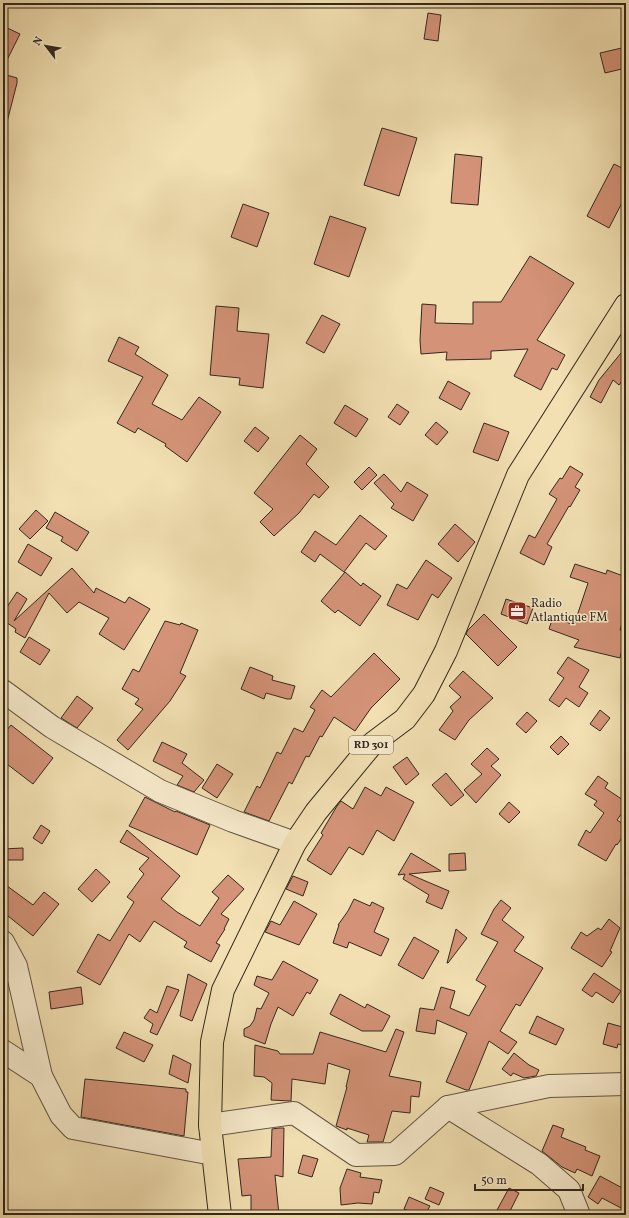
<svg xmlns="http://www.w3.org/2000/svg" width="629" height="1218" font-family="Vollkorn,serif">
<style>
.building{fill:#d49378;stroke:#33291e}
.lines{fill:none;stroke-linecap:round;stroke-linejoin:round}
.minor-casing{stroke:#635743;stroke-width:24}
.major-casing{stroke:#33291e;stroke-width:24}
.minor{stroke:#f7ebcd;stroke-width:22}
.major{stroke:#f2e0b2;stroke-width:22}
.labels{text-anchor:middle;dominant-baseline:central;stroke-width:3;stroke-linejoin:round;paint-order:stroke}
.shield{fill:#f7ebcd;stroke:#6e6352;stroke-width:1}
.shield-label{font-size:11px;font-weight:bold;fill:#33291e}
.poi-label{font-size:12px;fill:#33291e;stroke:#f7ebcd;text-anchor:start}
</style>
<rect width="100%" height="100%" fill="#f2e0b2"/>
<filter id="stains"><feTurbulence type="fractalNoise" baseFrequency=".005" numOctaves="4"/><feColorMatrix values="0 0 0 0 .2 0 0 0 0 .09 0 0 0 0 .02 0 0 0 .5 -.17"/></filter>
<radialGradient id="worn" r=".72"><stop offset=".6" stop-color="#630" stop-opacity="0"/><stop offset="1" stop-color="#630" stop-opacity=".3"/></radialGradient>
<!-- building -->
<g class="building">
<path d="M428 13 441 15 438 41 424 39Z"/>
<path d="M3 26 20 34 3 68Z"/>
<path d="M626 47V68L605 73 600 53Z"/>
<path d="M3 74 17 78V83L7 122 3 121Z"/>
<path d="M382 128 417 138 399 196 364 185Z"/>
<path d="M455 154 482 157 478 205 451 203Z"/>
<path d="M614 164 626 170V195L609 228 587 216Z"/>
<path d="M243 204 269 213 257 247 231 237Z"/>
<path d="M330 216 366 228 349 277 314 264Z"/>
<path d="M530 256 574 283 537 340 565 355 557 370 552 368 541 390 514 376 528 349 491 351V359L446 360 447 352 421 354 420 340 422 304 436 305 435 323 473 324V302H501Z"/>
<path d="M216 306 239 308 237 331 269 334 263 388 239 385 240 378 210 375Z"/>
<path d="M322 315 340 324 324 353 306 343Z"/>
<path d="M119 337 139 347 135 354 168 375 152 404 182 420 199 397 221 412 187 462 165 446 166 444 138 428 135 433 117 423 143 377 108 361Z"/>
<path d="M621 353 625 355 622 362 626 366V376L619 385 613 380 601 403 590 397 599 380Z"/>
<path d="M448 381 470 393 461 410 439 398Z"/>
<path d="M397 404 409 412 400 425 388 417Z"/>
<path d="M345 405 368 419 356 437 334 423Z"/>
<path d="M436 422 448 432 437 445 425 435Z"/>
<path d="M484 423 509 432 498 461 473 452Z"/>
<path d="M255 427 269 438 258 452 244 441Z"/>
<path d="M300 435 317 449 306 464 329 487 319 498 314 494 299 513 274 536 260 522 273 509 254 493Z"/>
<path d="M570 466 583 474 575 487 580 490 570 507 569 506 547 544 552 547 544 565 520 553 529 535 535 538 557 499 549 494 560 478 562 479Z"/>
<path d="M369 467 377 475 362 490 354 482Z"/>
<path d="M384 474 401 492 407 482 428 495 413 521 391 508 394 504 374 483Z"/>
<path d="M36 510 48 521 30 539 19 529Z"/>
<path d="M55 512 89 532 77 551 61 541 63 537 46 528Z"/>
<path d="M360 515 387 536 375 550 366 543 344 572 320 554 315 562 301 552 315 531 336 545Z"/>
<path d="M455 524 475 542 458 562 438 544Z"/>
<path d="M28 544 52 558 41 576 18 562Z"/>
<path d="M426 560 452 578 438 598 432 594 418 620 387 605 397 584 407 589Z"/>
<path d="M575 564 606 574 607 570 626 577V610L620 630 626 632 620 658 574 647 579 640 549 629 553 617 574 625 588 583 570 577Z"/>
<path d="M72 568 94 593 96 588 125 603 129 597 150 609 124 650 99 634 109 618 79 602 67 613 49 593 25 638 15 632 16 629 3 620V613L17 592 27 599 14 621Z"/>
<path d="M345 572 361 586 363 583 381 596 360 626 338 610 335 613 321 601Z"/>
<path d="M506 599 533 608 527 624 501 614Z"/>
<path d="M484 614 517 647 498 666 466 634 468 630Z"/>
<path d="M165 621 180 625 181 623 198 630 180 673 186 676 170 701 128 750 117 740 143 709 135 704 139 699 122 689 133 669 139 672Z"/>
<path d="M29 637 50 650 40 665 20 652Z"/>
<path d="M374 653 400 679 371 708 355 731 334 717 322 737 320 736 309 757 306 756 292 784 289 782 269 821 244 812 257 786 260 788 277 752 281 754 294 728 303 732 315 710 310 707 322 690 331 697Z"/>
<path d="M568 657 589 670 579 687 588 693 579 707 566 698 559 707 549 700 564 678 557 673Z"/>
<path d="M250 667 273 676 272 680 295 686 291 699H287L266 693 264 699 241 689Z"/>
<path d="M463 671 493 698 469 720 455 740 439 730 453 711 450 707 461 697 449 686Z"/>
<path d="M77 696 93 708 77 728 61 718Z"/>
<path d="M600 710 610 718 600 731 590 724Z"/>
<path d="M527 712 537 721 526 733 516 724Z"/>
<path d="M11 725 53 758 33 784 3 761V735Z"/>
<path d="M561 736 569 744 558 755 550 747Z"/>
<path d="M162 742 187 754 182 763 204 780 194 792 177 785 183 776 153 761Z"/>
<path d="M487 748 499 759 491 766 501 775 476 803 464 790 482 774 471 764Z"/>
<path d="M407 757 419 774 406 785 393 767Z"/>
<path d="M217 764 233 774 217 798 202 788Z"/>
<path d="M446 773 464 795 451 806 432 785Z"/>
<path d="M598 776 608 783 605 788 626 802V807L617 820 626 826V832L617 845 616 844 606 861 578 845 586 830 590 833 604 813 594 805 597 801 585 794Z"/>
<path d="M365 787 381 796 386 787 414 802 394 841 377 830 363 855 349 847 331 875 307 860 323 835 321 833 337 806 341 801 353 809Z"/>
<path d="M145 797 175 812 176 811 210 825 197 855 129 826Z"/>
<path d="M509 802 520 812 509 823 499 814Z"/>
<path d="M41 825 50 831 42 844 33 838Z"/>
<path d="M127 830 180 876 161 899 177 912 200 926 219 898 212 892 228 875 244 889 221 914 229 919 224 929H225L216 943 220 945 211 962 184 947 187 942 154 921 140 942 129 934 100 985 77 972 98 934 110 941 134 902 127 897 144 874 139 869 149 858 120 842Z"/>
<path d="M23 848V860H3V849Z"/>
<path d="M411 853 441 871 409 874 449 891 442 909 426 902 429 895 403 879 405 874 398 875Z"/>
<path d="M465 853 466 870 449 871V854Z"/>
<path d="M96 869 110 882 92 902 78 889Z"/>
<path d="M293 876 308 882 303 896 286 889Z"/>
<path d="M3 883 33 905 44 892 59 904 33 936 3 912Z"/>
<path d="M354 899 370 906 372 902 384 908 374 932 389 939 381 956 349 942 347 948 333 943 339 925H338L348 911Z"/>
<path d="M501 900 511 908 502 920 524 937 514 951 543 968 520 1006 516 1004 500 1031 517 1042 508 1054 489 1041 469 1090H466L446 1082 467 1033 437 1020 435 1034 416 1031 420 1008 434 1010 441 987 455 991 450 1008 469 1016 486 986 476 980 498 942 481 934 494 909Z"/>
<path d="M294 901 317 914 299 945 265 932 271 921 280 925Z"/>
<path d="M609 919 620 928 610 951 612 952 602 967 571 948 581 932 587 936 598 928 601 930Z"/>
<path d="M456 929 467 938 448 963H447Z"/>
<path d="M414 937 439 951 423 979 398 965Z"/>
<path d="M283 961 318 980 310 994 307 992 293 1016 278 1007 271 1024 265 1044 244 1036V1029L250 1026 254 1020 257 1008 261 1009 269 993 254 985 257 976 272 980Z"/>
<path d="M594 973 621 991 613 1003 596 992 592 997 582 990Z"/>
<path d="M188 974 207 984 192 1021 180 1016Z"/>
<path d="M167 986 179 990 157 1035 150 1032 153 1024 144 1018 150 1009 157 1013Z"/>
<path d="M81 987 83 1004 51 1009 49 992Z"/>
<path d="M340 994 365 1008 367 1004 390 1016 382 1031H362L330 1014Z"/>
<path d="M537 1016 564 1029 556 1045 529 1033Z"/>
<path d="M608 1023 626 1028V1046L618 1044 617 1048 603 1044Z"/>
<path d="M396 1029 404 1032 389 1076 421 1082 419 1097 411 1096 410 1113 392 1111 383 1142H367L369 1135 347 1128V1130L336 1126 347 1087H346L350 1070 328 1063 325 1084 292 1079 291 1101 271 1100 272 1083 264 1077 254 1076 255 1045 278 1051 280 1054H313L320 1032 386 1052Z"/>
<path d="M124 1032 153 1045 144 1062 116 1048Z"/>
<path d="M514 1053 529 1065 539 1070 536 1076 524 1078 513 1073 511 1076 502 1069Z"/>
<path d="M173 1055 191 1064 188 1083 169 1074Z"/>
<path d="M85 1079 186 1089V1092H188L184 1136 81 1117Z"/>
<path d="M553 1125 564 1129 561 1137 586 1147 585 1150 600 1156 592 1176 577 1169 575 1173 562 1167 542 1151Z"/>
<path d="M279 1128H284L283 1177 275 1175 279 1215H251V1195L242 1196 238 1159 271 1157 272 1129Z"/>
<path d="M303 1155 318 1159 312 1177 298 1173Z"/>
<path d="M347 1169 361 1173 360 1177 382 1180 379 1193 374 1192 372 1204 358 1203 341 1205 340 1188Z"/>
<path d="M600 1176 626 1190V1198L621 1208 602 1198 598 1204 588 1197Z"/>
<path d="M430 1187 444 1193 439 1205 425 1199Z"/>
<path d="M509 1188 519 1193 508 1215H503L496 1212Z"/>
<path d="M409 1197 430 1206 425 1215H416L404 1209Z"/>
</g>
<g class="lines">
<!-- minor casing -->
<g class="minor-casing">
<g id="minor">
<path d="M3 691 52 727 160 791 233 821 295 843"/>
<path d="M3 942 16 966 41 1076"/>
<path d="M3 1051 41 1076 61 1115 73 1128 213 1154"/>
<path d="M448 1107 539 1164 569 1190 579 1215"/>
<path d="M210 1125 294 1113 356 1155 395 1154 448 1107 549 1086 626 1084"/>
</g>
</g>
<!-- major casing -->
<g class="major-casing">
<path id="major" d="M220 1215 210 1125 212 1042 223 990 295 843 316 812 373 743 405 719 424 694 446 651 518 475 626 305"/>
</g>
<!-- minor -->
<use href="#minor" class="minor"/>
<!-- major -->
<use href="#major" class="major"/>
</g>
<!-- icons -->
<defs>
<g id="office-square" transform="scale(1)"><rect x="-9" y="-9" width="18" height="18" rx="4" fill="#8f2418" stroke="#f7ebcd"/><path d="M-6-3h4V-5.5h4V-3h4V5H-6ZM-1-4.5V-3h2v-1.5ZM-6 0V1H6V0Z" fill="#fff"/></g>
</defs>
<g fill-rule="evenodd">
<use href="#office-square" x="517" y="611"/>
</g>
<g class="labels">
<!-- shield labels -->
<rect class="shield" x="349" y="736" width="44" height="18" rx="3"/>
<g class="shield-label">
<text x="371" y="745">RD 301</text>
</g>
<!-- poi labels -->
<g class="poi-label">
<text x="531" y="604">Radio<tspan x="531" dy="14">Atlantique FM</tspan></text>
</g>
</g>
<!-- margin -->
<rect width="629" height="1218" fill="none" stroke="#f2e0b2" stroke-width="16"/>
<rect x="4" y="4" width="621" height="1210" fill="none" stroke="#33291e" stroke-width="2"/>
<rect x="8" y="8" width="613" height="1202" fill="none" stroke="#33291e"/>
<!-- north arrow -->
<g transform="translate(46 46) rotate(301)" stroke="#f7ebcd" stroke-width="3" paint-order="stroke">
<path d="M0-3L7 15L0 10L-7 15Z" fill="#33291e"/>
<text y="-6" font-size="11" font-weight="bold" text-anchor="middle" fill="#33291e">N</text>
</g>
<!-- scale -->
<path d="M475 1184v6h108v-6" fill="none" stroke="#33291e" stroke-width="2"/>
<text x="481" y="1184" font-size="12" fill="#33291e" stroke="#f7ebcd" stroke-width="3" paint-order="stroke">50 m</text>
<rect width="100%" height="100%" filter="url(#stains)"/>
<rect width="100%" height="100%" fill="url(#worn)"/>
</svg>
